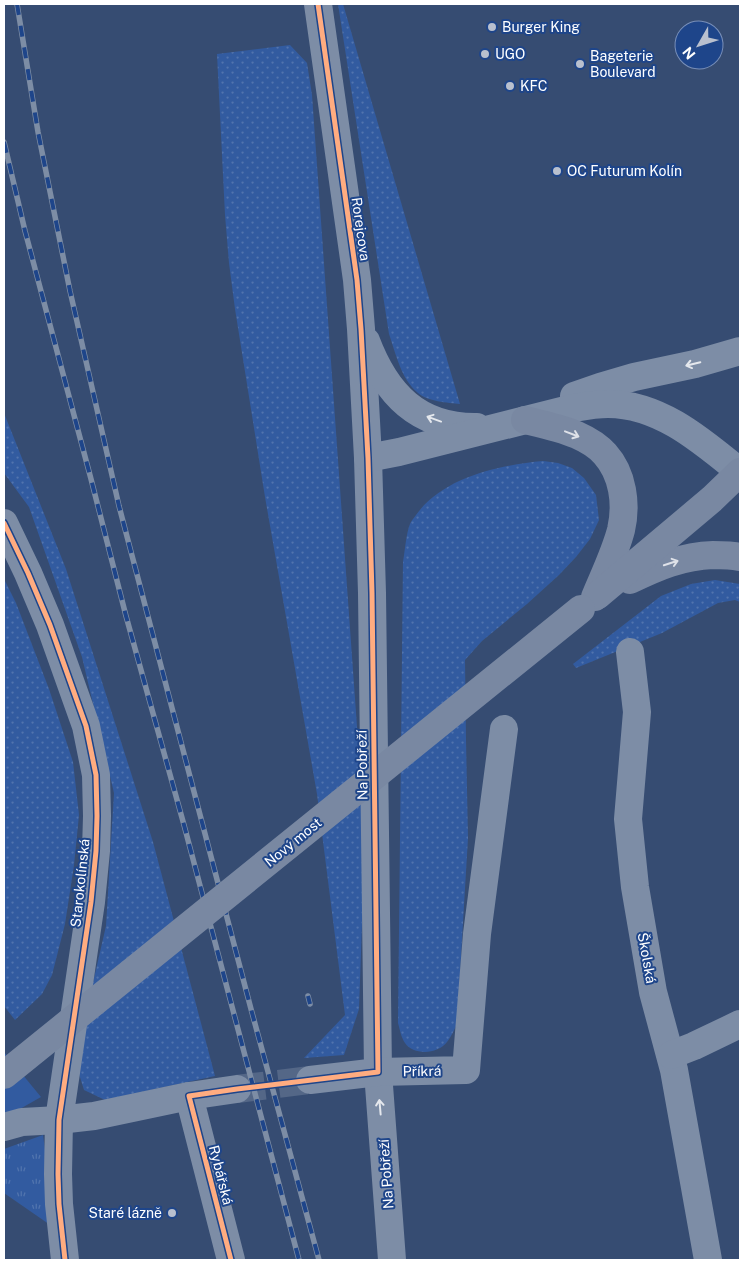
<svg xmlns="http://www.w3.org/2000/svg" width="744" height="1264" font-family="'Public Sans',sans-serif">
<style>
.grass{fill:url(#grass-dots)}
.park{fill:url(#park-tufts)}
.pitch{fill:#325ba0}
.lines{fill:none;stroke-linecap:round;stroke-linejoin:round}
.street-tunnel{stroke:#546787;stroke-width:28;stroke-dasharray:28 14;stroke-linecap:butt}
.street{stroke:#7d8da6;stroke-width:28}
.secondary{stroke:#7988a2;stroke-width:28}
.rail-casing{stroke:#7d8da5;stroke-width:5.5}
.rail{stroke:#1e458a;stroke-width:4;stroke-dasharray:11;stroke-linecap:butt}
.secondary-bridge{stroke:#7988a2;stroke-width:28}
.cycleway-casing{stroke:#1e458a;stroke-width:8}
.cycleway{stroke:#ffac80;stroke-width:5}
.oneway{stroke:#e5e8ed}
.oneway2{stroke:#dee1e8}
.poi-dot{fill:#b9c0ce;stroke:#1e458a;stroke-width:2}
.labels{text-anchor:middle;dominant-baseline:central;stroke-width:4;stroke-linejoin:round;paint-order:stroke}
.poi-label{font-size:14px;fill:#fff;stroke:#1e458a;text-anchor:start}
.street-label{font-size:14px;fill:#fff;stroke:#1e458a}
</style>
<defs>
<pattern id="grass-dots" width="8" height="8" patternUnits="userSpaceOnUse" patternTransform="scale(1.25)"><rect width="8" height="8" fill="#325ba0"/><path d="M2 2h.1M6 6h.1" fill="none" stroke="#5174ae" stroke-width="1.8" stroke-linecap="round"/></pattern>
<pattern id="park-tufts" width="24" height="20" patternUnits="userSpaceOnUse" patternTransform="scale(1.25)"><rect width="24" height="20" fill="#325ba0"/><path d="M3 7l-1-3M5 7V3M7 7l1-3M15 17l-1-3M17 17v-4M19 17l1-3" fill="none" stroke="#5174ae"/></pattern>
</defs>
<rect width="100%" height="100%" fill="#364c72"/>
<!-- grass -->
<g class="grass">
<path d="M338 4H343L460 404C448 403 427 401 418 393 401 379 396 354 389 334Z"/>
<path d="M290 45 307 63 312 95 365 839 359 1009 344 1055 304 1058 345 1015 317 794 265 497 235 309 229 263 225 215 217 54Z"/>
<path d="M4 413 66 569 153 842 215 1076 105 1100 84 1090 75 1061 106 926 114 793 82 657 29 507 4 473Z"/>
<path d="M543 461 558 463 572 468 584 478 596 495 599 520 590 539 576 557 559 575 527 604 482 641 465 660 466 740 468 838 457 1024C454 1030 451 1037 447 1042 438 1054 414 1056 405 1043 401 1037 400 1030 398 1023L403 562C405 551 406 534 410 524 411 521 414 518 416 515 443 477 500 465 543 461Z"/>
<path d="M4 579 16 603 49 689 73 762 79 815 74 865 65 924 52 975 42 994 15 1020 4 1006Z"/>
<path d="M715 580 740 584V602L735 600 718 603 662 633 576 668 573 664 661 596 691 584Z"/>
</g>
<!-- park -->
<path class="park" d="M43 1135 56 1229 4 1193V1149Z"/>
<!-- pitch -->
<path class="pitch" d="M4 1052 41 1097 4 1118Z"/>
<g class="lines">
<!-- street-tunnel -->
<path class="street-tunnel" d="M237 1089 310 1080"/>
<!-- street -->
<g class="street">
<path d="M318 4 357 280 361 329 368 458 372 593 378 1072 392 1260"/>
<path d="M366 341C386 394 418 428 477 427"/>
<path d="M574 396 600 387 634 377 695 364 740 351"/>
<path d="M368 458 399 452 573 408C585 406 596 404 608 404 660 404 702 441 740 472"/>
<path d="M4 523 28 573 50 625 86 726 96 775 97 816 96 851 91 902 59 1120 58 1174 59 1204 65 1260"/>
<path d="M630 652 637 712 628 819 635 887 653 992 674 1070 708 1260"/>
<path d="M671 1055 694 1046 740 1024"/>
<path d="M310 1080 378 1072 466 1070 477 934 504 729"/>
<path d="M189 1096 231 1260"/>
<path d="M4 1127 22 1122 59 1120 94 1116 189 1096 237 1089"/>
</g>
<!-- secondary -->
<g class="secondary">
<path d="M525 420C542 424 561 428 577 435 586 439 598 446 605 454 623 474 627 504 621 530 615 553 604 575 595 597"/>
<path d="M630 580C657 567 682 556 713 555 722 555 731 555 740 557"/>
<path d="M598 595 712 499 740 472"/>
</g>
<!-- rail casing -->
<g class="rail-casing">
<g id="rail">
<path d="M17 4 38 132 70 291 119 506 251 1009 319 1260"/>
<path d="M4 142 25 231 91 479 126 616 184 825 299 1260"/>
<path d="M308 996 310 1004"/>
</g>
</g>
<!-- rail -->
<use href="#rail" class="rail"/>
<!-- secondary-bridge -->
<path class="secondary-bridge" d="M4 1075 581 609"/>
<!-- cycleway casing -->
<g class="cycleway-casing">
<g id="cycleway">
<path d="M4 523 28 573 50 625 86 726 96 775 97 816 96 851 91 902 59 1120 58 1174 59 1204 65 1260"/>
<path d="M231 1260 189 1096 237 1089 378 1072 372 593 368 458 361 329 357 280 318 4"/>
</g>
</g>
<!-- cycleway -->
<use href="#cycleway" class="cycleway"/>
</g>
<!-- one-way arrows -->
<defs><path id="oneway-shaft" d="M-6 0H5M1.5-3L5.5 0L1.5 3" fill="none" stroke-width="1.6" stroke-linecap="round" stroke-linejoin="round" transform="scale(1.25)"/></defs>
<g class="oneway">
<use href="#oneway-shaft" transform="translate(693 364) rotate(167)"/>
<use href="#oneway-shaft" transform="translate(434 419) rotate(-160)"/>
<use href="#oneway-shaft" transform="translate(380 1107) rotate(-95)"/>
</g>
<g class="oneway2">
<use href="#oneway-shaft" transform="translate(572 434) rotate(21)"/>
<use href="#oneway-shaft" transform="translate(671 563) rotate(-18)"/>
</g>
<!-- markers -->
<g class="poi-dot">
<circle cx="492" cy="27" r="5"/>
<circle cx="485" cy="54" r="5"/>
<circle cx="580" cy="64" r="5"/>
<circle cx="510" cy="86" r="5"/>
<circle cx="557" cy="171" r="5"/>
<circle cx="172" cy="1213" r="5"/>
</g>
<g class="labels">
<!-- poi labels -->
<g class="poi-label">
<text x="502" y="27">Burger King</text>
<text x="495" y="54">UGO</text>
<text x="590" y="56">Bageterie<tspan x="590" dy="16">Boulevard</tspan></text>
<text x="520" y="86">KFC</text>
<text x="567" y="171">OC Futurum Kolín</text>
<text x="162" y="1213" text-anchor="end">Staré lázně</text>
</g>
<!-- street labels -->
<g class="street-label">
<text transform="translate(361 229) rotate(82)">Rorejcova</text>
<text transform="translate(362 765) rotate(-91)">Na Pobřeží</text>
<text transform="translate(293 842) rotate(-39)">Nový most</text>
<text transform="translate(80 883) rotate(-84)">Starokolínská</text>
<text transform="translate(647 958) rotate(80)">Školská</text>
<text transform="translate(422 1071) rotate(-1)">Příkrá</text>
<text transform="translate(386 1174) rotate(-94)">Na Pobřeží</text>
<text transform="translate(221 1175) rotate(76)">Rybářská</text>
</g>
</g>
<!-- border -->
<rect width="744" height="1264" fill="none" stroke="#ffffff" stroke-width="10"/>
<!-- north arrow -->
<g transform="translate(699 45) rotate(231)"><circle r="24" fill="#1e458a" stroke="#788fb9"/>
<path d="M0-4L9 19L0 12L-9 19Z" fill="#b9c0ce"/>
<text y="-8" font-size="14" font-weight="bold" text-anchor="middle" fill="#ffffff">N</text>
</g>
</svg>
